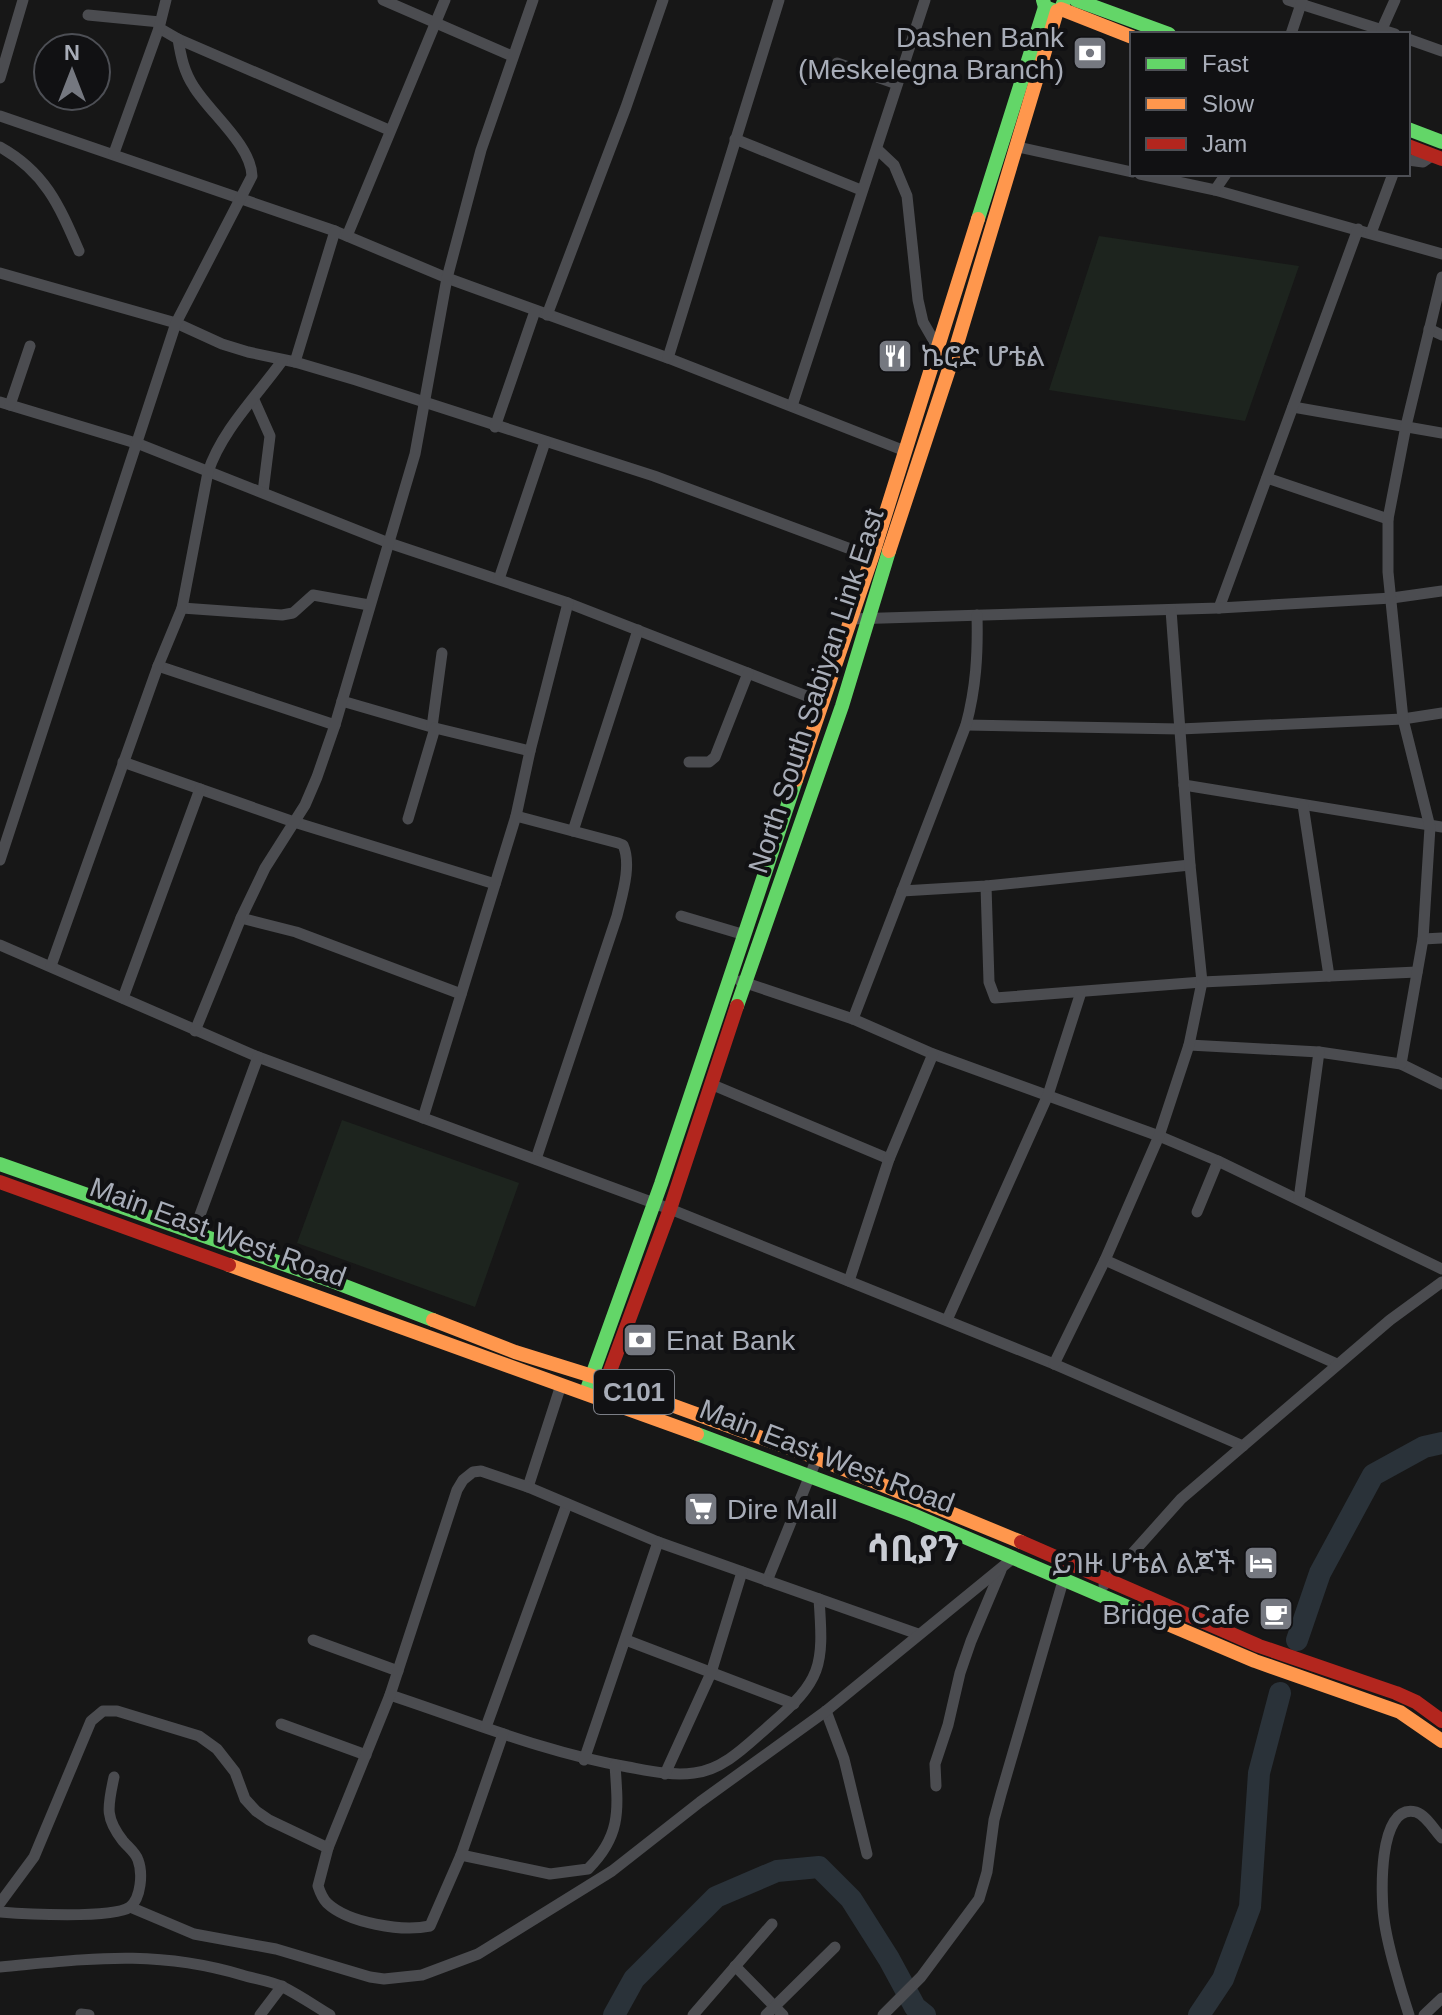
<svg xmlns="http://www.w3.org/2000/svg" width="1442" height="2015" font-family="Arial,'Noto Sans Ethiopic',sans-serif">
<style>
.green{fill:#1d241e}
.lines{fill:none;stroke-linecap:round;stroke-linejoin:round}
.river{stroke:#2a3239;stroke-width:22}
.street{stroke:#4b4c50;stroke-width:11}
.fast{stroke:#63d668;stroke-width:14}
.slow{stroke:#ff974d;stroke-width:14}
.jam{stroke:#b3261e;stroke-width:14}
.labels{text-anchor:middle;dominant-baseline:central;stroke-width:8;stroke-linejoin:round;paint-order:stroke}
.shield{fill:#111113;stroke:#7b7e86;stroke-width:2}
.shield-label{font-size:26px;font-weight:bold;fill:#a8adb8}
.poi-label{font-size:28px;fill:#a8adb8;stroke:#111113;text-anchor:end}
.street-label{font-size:28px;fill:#a8adb8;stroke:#111113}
.district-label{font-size:36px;font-weight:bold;fill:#c9ccd4;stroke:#111113}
</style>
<rect width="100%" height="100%" fill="#171717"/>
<!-- green -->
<g class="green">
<path d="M1099 236 1299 266 1245 421 1049 390Z"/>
<path d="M342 1120 519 1183 475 1307 297 1243Z"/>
</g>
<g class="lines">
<!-- river -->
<g class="river">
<path d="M1297 1640 1320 1573 1373 1475 1424 1447 1442 1443"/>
<path d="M614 2015 634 1979 716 1897 777 1871 819 1867 851 1899 889 1959 915 2007 925 2015"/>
<path d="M1199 2015 1223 1979 1250 1907 1259 1773 1280 1693"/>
</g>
<!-- street -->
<g class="street">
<path d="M383 0 512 56"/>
<path d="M1288 0 1395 34"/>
<path d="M88 15 160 22"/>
<path d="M159 28 178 39 389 130"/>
<path d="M1382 29 1395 0"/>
<path d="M1291 34 1302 1"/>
<path d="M1408 39 1442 51"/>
<path d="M837 63 897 84"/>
<path d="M0 78 23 0"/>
<path d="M0 116 335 231 447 278 668 358 905 451"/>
<path d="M735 139 861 190"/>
<path d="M0 147C45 172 59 205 79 251"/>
<path d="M1018 147 1132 172"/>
<path d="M877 149 894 165 907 196 918 300 923 322 938 348"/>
<path d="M114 153 159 28 166 0"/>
<path d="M1408 160 1423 162 1433 155"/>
<path d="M1140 174 1215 190 1442 254"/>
<path d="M1215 190 1226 174"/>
<path d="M1371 233 1393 174"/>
<path d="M347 236 445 0"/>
<path d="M0 273 176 323 222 344 248 352 295 362 356 380 654 476 872 557"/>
<path d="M547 315 626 107 663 0"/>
<path d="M1429 329 1442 335"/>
<path d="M668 358 779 0"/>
<path d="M295 362 335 231"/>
<path d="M254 400 270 436 263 492"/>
<path d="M0 402 139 444 389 543 568 603 822 702"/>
<path d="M10 405 30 346"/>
<path d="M792 406 925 0"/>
<path d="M1293 407 1442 433"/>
<path d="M495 427 535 311"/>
<path d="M1267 478 1388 519"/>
<path d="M499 579 545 442"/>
<path d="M182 608 282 615 293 613 313 595 369 605"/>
<path d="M1219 608 1358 229"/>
<path d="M850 619 1219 608 1392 598 1442 591"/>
<path d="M158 666 335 725"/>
<path d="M342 701 435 728 530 751"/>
<path d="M966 725 1180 729 1403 719 1442 713"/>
<path d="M432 727 442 653"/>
<path d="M123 762 294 822 495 884"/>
<path d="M689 762H709L715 757 748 673"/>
<path d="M1184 785 1442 827"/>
<path d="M1303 805 1329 976"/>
<path d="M516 816 618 843 623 845C632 865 622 895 617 916L536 1159"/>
<path d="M408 819 435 728"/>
<path d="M573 831 638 630"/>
<path d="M0 860 176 323 252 176C251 145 210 113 194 87 184 72 181 57 178 39"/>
<path d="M986 886 989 982 995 998 1202 982 1417 972"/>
<path d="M902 891 986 886 1190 865"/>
<path d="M681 916 745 935"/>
<path d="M241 918 296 932 461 994"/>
<path d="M1423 939 1442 938"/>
<path d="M0 945 258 1057 670 1209 1054 1364 1243 1446"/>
<path d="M51 966 158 666 182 608 208 472C222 430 256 397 282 361"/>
<path d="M740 981 853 1019 933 1054 1159 1136 1218 1161 1442 1269"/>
<path d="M123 998 200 789"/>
<path d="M853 1019 966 725C976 688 978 654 977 615"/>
<path d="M195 1031 241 918 265 868 305 805 317 777 335 725 415 454 447 278 481 150 533 0"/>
<path d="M1189 1045 1319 1052 1401 1064 1442 1084"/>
<path d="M1401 1064 1423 939 1430 827 1403 719 1388 572V519L1406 426 1442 277"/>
<path d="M713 1085 889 1159"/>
<path d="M423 1118 516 816 530 751 568 603"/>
<path d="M1299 1199 1319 1052"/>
<path d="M1197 1212 1218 1161"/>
<path d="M193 1234 258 1057"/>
<path d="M1105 1260 1337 1364"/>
<path d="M849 1281 889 1159 933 1054"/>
<path d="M947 1320 1048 1095 1081 992"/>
<path d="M1054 1364 1105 1260 1159 1136 1189 1045 1202 982 1190 865 1171 610"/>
<path d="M528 1487 561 1385"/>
<path d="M767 1581 817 1458"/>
<path d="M1104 1585 1181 1499 1390 1320 1442 1282"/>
<path d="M313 1640 398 1671"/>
<path d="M626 1640 794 1704"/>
<path d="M390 1695C469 1721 546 1753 628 1767 650 1771 672 1776 694 1773 724 1770 748 1744 770 1725 822 1680 824 1667 819 1599"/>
<path d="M826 1711 844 1759 867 1854"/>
<path d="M281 1724 366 1755"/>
<path d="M486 1727 567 1504"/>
<path d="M503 1734 461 1855 430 1926C402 1932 348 1923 327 1903 323 1899 320 1892 318 1886L328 1848 390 1695 457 1490 463 1480 473 1472 481 1471 528 1487 658 1542 918 1634"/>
<path d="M584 1760 658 1542"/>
<path d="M665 1774 711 1673 742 1572"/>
<path d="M936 1786 935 1764 948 1725 960 1673 971 1641 1001 1570"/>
<path d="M461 1855 550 1874 588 1869C622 1835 618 1809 615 1765"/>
<path d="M0 1903 34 1857 91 1721 103 1711H117L199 1736 217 1749 235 1772 245 1799 256 1811 269 1820 328 1848"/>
<path d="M130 1907 194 1934 276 1949 370 1977 384 1979 422 1975 478 1954 612 1871 700 1802 826 1711 1012 1559"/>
<path d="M0 1912C23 1914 113 1919 130 1907 141 1898 143 1873 138 1860 136 1853 128 1847 123 1841 104 1817 108 1806 114 1777"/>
<path d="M735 1966 783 2015"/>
<path d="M0 1967C89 1959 154 1949 242 1975 255 1979 271 1981 283 1987 299 1995 315 2006 330 2015"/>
<path d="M81 2014 89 2015"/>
<path d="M260 2015 282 1986"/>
<path d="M693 2015 772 1924"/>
<path d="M766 2015 835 1947"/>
<path d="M883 2015 921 1977 979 1899 987 1872 994 1820 1001 1794 1063 1581"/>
<path d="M1409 2015C1401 1991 1387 1944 1384 1919 1381 1899 1377 1802 1416 1812 1426 1815 1435 1831 1442 1838"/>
<path d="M1424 2015 1442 1998"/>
</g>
<!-- fast -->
<g class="fast">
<path d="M1043 0 1045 7 1056 11 1061 9 1064 1"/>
<path d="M1076 0 1169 34"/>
<path d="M1408 129 1442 142"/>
<path d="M978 219 1045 7"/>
<path d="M737 1006 842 706 889 551"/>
<path d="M0 1164 337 1283 433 1320"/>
<path d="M586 1392 661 1184 796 780"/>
<path d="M697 1434 913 1515 1163 1622"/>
</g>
<!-- slow -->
<g class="slow">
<path d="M1061 9 1132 37"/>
<path d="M889 551 954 354 1057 11"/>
<path d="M796 780 872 557 978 219"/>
<path d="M229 1265 697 1434"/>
<path d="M433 1320 515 1352 592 1376 817 1458 1021 1542"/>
<path d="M1163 1622 1255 1661 1400 1712 1442 1741"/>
</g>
<!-- jam -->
<g class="jam">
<path d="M1408 146 1442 159"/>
<path d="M0 1182 229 1265"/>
<path d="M600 1398 670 1209 737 1006"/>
<path d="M1021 1542 1259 1646 1396 1693 1416 1702 1442 1721"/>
</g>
</g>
<!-- icons -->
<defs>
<g id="bank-square" transform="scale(1.8)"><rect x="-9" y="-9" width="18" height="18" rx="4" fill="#757880" stroke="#111113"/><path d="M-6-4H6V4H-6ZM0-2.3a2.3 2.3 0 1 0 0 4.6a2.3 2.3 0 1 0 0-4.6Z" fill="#fff"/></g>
<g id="restaurant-square" transform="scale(1.8)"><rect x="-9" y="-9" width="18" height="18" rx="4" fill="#757880" stroke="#111113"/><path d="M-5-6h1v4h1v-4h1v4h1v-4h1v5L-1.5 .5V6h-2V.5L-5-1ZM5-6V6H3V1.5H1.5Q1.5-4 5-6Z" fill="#fff"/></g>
<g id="supermarket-square" transform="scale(1.8)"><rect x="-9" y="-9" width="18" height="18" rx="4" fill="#757880" stroke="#111113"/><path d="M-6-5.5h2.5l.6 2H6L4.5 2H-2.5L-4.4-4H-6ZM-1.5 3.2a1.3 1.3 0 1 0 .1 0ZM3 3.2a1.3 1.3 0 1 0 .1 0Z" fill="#fff"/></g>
<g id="hotel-square" transform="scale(1.8)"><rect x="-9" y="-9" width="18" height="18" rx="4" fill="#757880" stroke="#111113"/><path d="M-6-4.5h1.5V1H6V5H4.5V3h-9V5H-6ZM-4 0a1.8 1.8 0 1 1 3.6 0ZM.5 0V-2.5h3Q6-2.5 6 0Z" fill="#fff"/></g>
<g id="cafe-square" transform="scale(1.8)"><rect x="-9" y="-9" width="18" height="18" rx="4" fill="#757880" stroke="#111113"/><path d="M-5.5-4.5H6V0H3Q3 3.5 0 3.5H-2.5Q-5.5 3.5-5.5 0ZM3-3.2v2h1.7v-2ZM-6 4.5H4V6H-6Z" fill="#fff"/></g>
</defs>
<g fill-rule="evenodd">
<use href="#bank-square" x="1090" y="53"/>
<use href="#restaurant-square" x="895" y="356"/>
<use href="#bank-square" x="640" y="1340"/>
<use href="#supermarket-square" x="701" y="1509"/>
<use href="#hotel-square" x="1261" y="1563"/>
<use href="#cafe-square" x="1276" y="1614"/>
</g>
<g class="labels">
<!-- shield labels -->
<rect class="shield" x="594" y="1370" width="80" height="44" rx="6"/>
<g class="shield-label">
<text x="634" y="1392">C101</text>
</g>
<!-- poi labels -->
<g class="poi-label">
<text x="1064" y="37">Dashen Bank<tspan x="1064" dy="32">(Meskelegna Branch)</tspan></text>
<text x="921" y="356" text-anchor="start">ኬሮድ ሆቴል</text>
<text x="666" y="1340" text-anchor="start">Enat Bank</text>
<text x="727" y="1509" text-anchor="start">Dire Mall</text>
<text x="1235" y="1563">ይገዙ ሆቴል ልጆች</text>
<text x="1250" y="1614">Bridge Cafe</text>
</g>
<!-- street labels -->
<g class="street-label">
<text transform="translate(816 691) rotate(-72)">North South Sabiyan Link East</text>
<text transform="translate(218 1232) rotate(20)">Main East West Road</text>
<text transform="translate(827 1456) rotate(21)">Main East West Road</text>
</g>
<!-- district labels -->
<g class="district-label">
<text x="913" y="1548">ሳቢያን</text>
</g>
</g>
<!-- legend -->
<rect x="1130" y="32" width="280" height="144" fill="#111113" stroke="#4d4f55" stroke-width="2"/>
<rect x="1146" y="58" width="40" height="12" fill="#63d668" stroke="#4d4f55" stroke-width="2"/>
<text x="1202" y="72" font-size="24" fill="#a8adb8">Fast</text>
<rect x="1146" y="98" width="40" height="12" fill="#ff974d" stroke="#4d4f55" stroke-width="2"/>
<text x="1202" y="112" font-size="24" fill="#a8adb8">Slow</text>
<rect x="1146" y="138" width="40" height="12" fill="#b3261e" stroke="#4d4f55" stroke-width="2"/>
<text x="1202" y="152" font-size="24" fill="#a8adb8">Jam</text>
<!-- north arrow -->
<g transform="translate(72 72)"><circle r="38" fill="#111113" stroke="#4d4f55" stroke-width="2"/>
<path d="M0-6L14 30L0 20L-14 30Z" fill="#757880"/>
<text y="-12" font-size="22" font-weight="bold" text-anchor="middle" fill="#a8adb8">N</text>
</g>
</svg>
